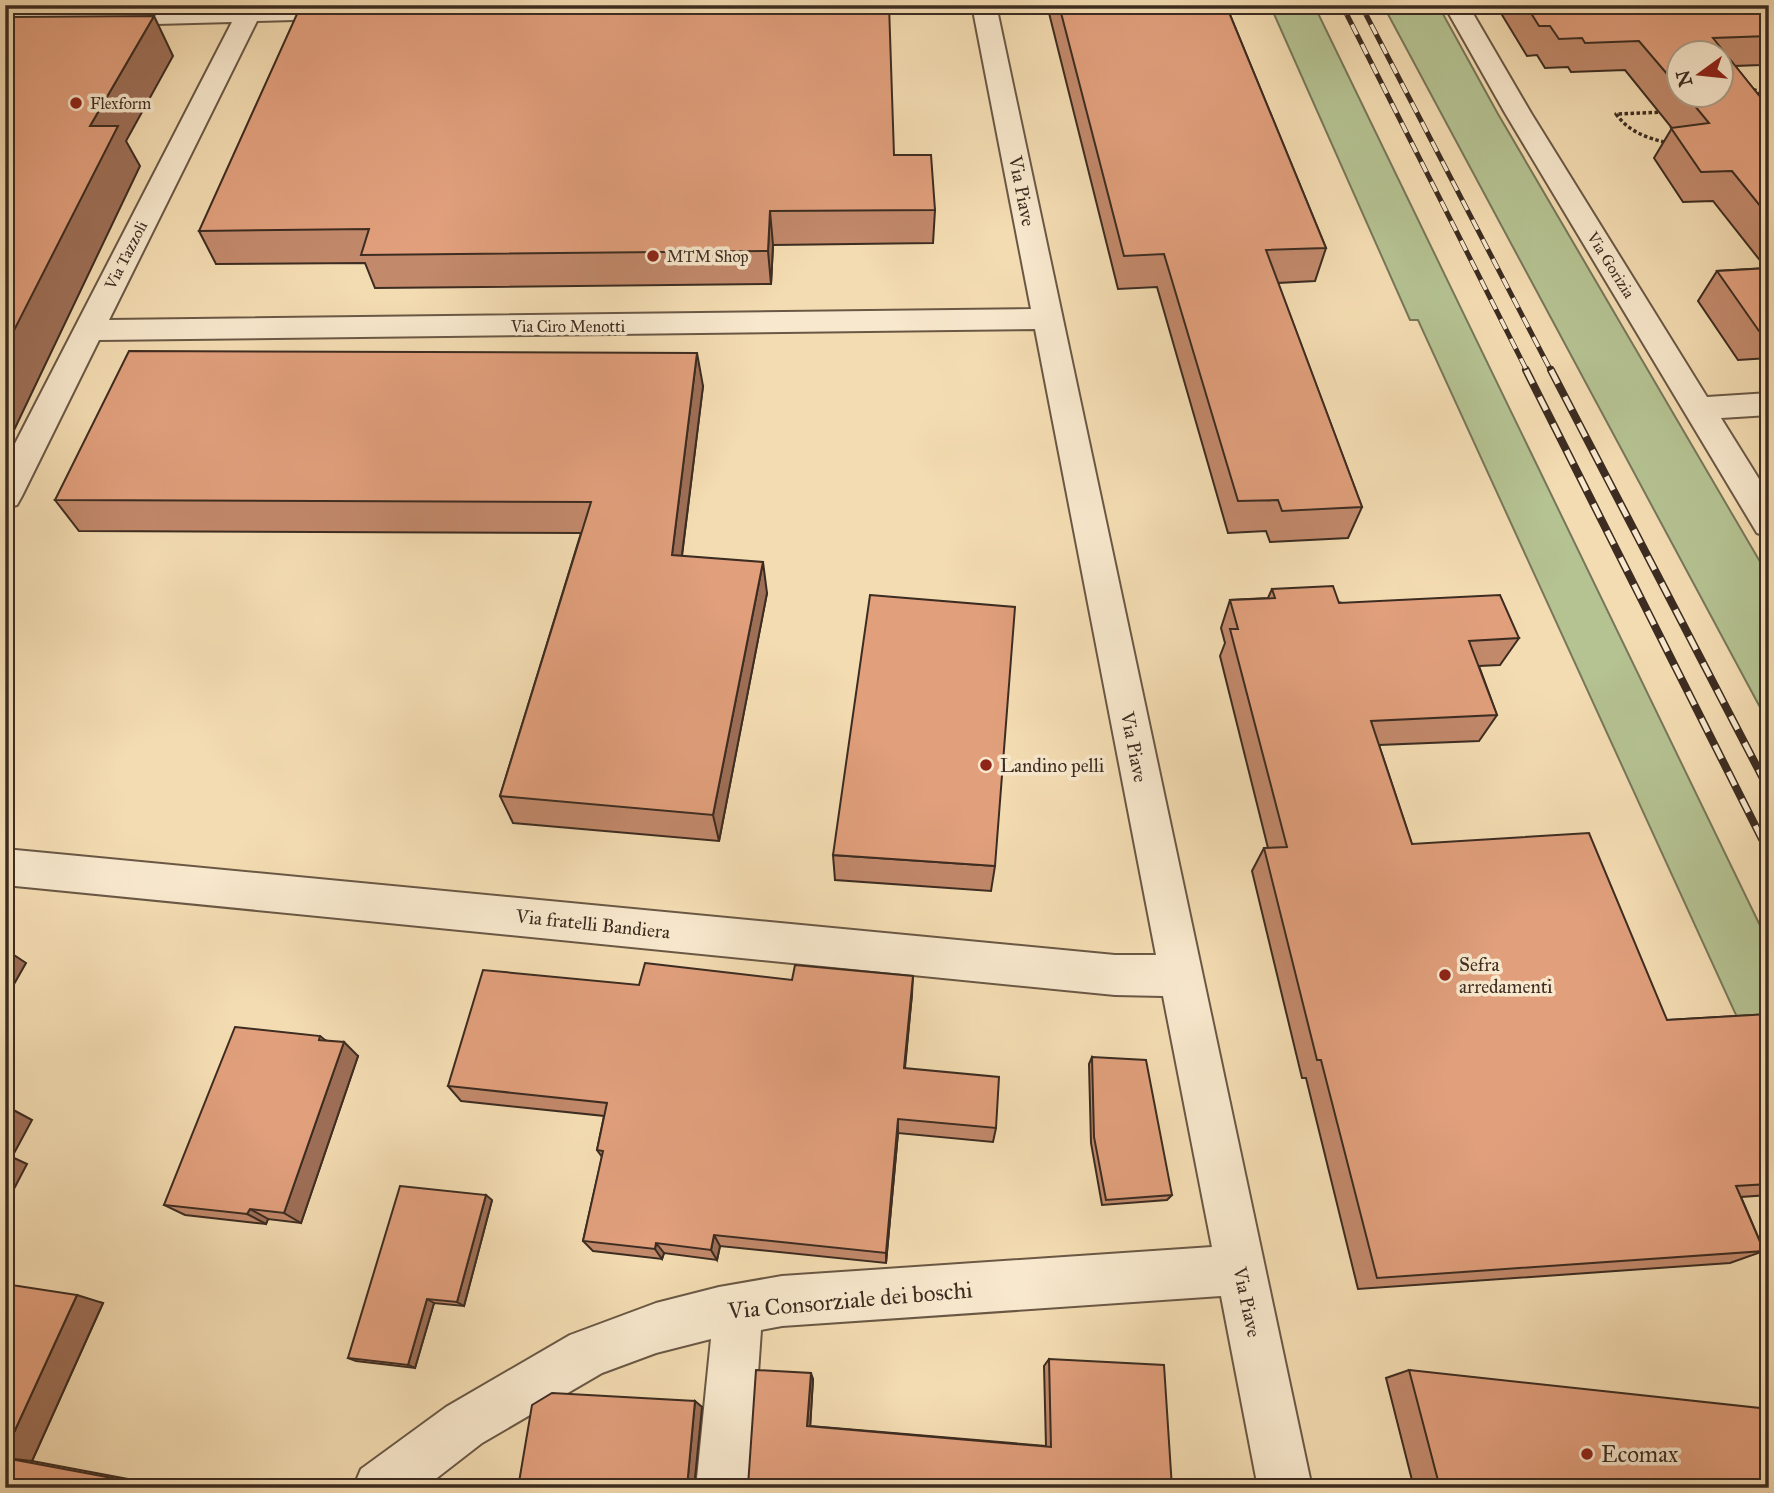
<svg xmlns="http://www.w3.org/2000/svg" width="1774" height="1493" font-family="'IM FELL Great Primer',serif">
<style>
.green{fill:#b5c292;stroke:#78775a;stroke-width:2}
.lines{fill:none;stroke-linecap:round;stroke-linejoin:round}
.minor-casing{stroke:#6a5845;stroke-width:4}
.path{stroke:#3c2c21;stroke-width:3.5;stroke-dasharray:3.5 2.5;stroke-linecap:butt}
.minor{fill:#f8e8cd;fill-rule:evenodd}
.rail-far1-casing{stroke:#3c2c21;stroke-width:5}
.rail-casing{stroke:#3c2c21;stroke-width:8}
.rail-far1{stroke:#f8e8cd;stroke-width:3.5;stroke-dasharray:11;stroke-linecap:butt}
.rail{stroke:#f8e8cd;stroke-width:5;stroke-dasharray:15;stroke-linecap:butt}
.wall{fill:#c2896b;stroke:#3c2c21;stroke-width:2;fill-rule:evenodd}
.shaded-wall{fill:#9e6f57;stroke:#3c2c21;stroke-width:2}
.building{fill:#e19f7c;stroke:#3c2c21;stroke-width:2}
.poi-dot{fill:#8f2418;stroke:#f8e8cd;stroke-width:2.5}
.labels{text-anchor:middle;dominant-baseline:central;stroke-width:7;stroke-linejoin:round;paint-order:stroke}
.far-poi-label{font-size:16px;fill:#3c2c21;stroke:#f8e8cd;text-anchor:start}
.far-street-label{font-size:16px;fill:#3c2c21;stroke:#f8e8cd}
.street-label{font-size:19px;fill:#3c2c21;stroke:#f8e8cd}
.poi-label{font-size:19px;fill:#3c2c21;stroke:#f8e8cd;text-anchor:start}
.near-street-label{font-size:23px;fill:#3c2c21;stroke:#f8e8cd}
.near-poi-label{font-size:23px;fill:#3c2c21;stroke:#f8e8cd;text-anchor:start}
</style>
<rect width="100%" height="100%" fill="#f4dcb2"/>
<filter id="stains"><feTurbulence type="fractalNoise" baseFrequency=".00286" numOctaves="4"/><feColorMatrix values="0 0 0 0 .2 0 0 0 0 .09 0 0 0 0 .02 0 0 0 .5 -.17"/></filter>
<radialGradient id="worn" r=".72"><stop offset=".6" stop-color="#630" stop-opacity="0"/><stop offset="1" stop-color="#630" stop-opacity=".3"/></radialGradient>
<!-- green -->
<g class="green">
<path d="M1270 5H1314L1769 944V1087L1418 320H1410Z"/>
<path d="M1383 5H1438L1498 114 1769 577V724Z"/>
</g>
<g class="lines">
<!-- minor casing -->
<g class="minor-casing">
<g id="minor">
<path d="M321 5H607L603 10 595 12 257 21 109 320 1031 309 972 5H996L1312 1488H1258L1221 1296 782 1326 761 1330 750 1488H696L711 1339 656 1353 602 1373 482 1443 424 1488H353L361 1469 446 1407 570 1335 656 1303 719 1287 782 1276 1212 1247 1163 996 1115 995 5 885V849L1115 955H1156L1035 329 99 340 22 496 17 505 5 508V463L232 22 5 28V14Z"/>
<path d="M1444 5H1468L1531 113 1707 397 1769 393V415L1721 418 1769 495V537L1757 533 1505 113Z"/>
</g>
</g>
<!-- path -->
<g class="path">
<path d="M1735 88 1755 90 1765 97 1766 104C1751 113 1736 108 1726 94Z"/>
<path d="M1664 112 1616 114C1629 132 1647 138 1668 143"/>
</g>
<!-- minor -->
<use href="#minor" class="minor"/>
<!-- rail-far1 casing -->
<g class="rail-far1-casing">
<g id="rail-far1">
<path d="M1342 5 1527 371"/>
<path d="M1361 5 1551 371"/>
</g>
</g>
<!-- rail casing -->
<g class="rail-casing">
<g id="rail">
<path d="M1526 370 1769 853"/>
<path d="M1551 370 1769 790"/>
</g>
</g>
<!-- rail-far1 -->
<use href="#rail-far1" class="rail-far1"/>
<!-- rail -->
<use href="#rail" class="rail"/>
</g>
<!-- wall -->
<g class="wall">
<path d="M1047 5H1226L1326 248 1315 281 1278 283 1362 507 1348 538 1270 542 1266 531 1228 533 1157 287 1118 289Z"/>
<path d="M1496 5H1769V60H1764L1761 65 1735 66 1769 108V358L1738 360 1698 301 1717 271 1766 268 1713 201 1683 202 1654 158 1672 128 1625 70 1571 72 1568 67 1545 68 1537 55 1527 56ZM1679 52 1721 94H1679Z"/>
<path d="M894 155 935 210 933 243 773 245 771 284 375 288 365 263 216 264 199 231Z"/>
<path d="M703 386 682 556 767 593 719 841 513 823 500 796 581 533 79 531 55 500Z"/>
<path d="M1272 589 1519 638 1500 665 1479 666 1497 715 1479 741 1379 745 1412 844 1667 1020 1769 1014V1195L1741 1197 1764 1251 1730 1263 1358 1289 1306 1078H1302L1252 871 1264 848H1268L1220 656 1225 643 1221 628 1230 600 1268 598Z"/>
<path d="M833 855 995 866 991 891 835 880Z"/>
<path d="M639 985 912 994 905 1068 996 1128 993 1142 898 1133 886 1263 720 1246 717 1260 664 1253 662 1259 593 1251 583 1241 602 1157 597 1150 604 1116 461 1101 448 1086Z"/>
<path d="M320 1036 325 1040 358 1056 301 1223 268 1219 266 1224 185 1215 164 1205Z"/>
<path d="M1092 1057 1172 1195 1167 1200 1102 1205 1091 1143 1089 1064Z"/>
<path d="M492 1200 464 1306 434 1303 415 1368 356 1361 348 1358Z"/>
<path d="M5 1284 103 1303 32 1461 176 1488H5Z"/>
<path d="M1049 1359 1172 1488 748 1486 813 1379 810 1426 1046 1446 1044 1366Z"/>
<path d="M1409 1370 1769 1488H1414L1386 1378Z"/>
</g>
<!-- shaded-wall -->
<g class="shaded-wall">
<path d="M154 16 173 56 126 141 140 166 5 449V348L90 126Z"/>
<path d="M770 211 773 245 771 284 768 251Z"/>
<path d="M697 353 703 386 678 586 672 555Z"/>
<path d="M763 562 767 593 719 841 713 815Z"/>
<path d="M5 949 26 963 5 1000Z"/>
<path d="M913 976 912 994 903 1084 904 1068Z"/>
<path d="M344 1042 358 1056 301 1223 284 1213Z"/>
<path d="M6 1106 32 1120 12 1157 27 1164 5 1206V1108Z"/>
<path d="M898 1119V1133L886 1263V1253Z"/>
<path d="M486 1195 492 1200 464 1306 457 1302Z"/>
<path d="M250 1209 268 1219 266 1224 247 1214Z"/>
<path d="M714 1235 720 1246 717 1260 711 1250Z"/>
<path d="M656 1243 664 1253 662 1259 655 1249Z"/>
<path d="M77 1295 103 1303 32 1461 5 1458V1452Z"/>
<path d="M427 1299 434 1303 415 1368 408 1365Z"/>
<path d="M811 1373 813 1379 810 1430 807 1426Z"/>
<path d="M695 1401 702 1407 694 1488 687 1487Z"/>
</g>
<!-- building -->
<g class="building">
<path d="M626 5H889L894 155H931L935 210 770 211 768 251 361 255 369 229 199 231 297 14 442 13 443 9 626 8Z"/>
<path d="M1059 5H1226L1326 248 1266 250 1362 507 1282 511 1278 500 1238 501 1164 254 1124 256Z"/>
<path d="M1526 5H1769V36L1713 38 1769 108V217L1732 171 1701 172 1671 128 1709 123 1685 94H1721V52H1679V88L1639 41 1585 43 1582 38 1559 39 1550 26H1539Z"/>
<path d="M154 16 90 126H118L5 348V17Z"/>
<path d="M1769 268V330L1759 331 1717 271Z"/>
<path d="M129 351 697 353 672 555 763 562 713 815 500 796 591 502 55 500Z"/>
<path d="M1333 586 1339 603 1500 595 1519 638 1469 641 1497 715 1371 721 1412 844 1589 833 1667 1020 1769 1014V1184L1736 1186 1764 1251 1377 1278 1321 1060H1317L1264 848 1287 847 1230 629H1238L1230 600 1275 598 1272 589Z"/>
<path d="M870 595 1015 607 995 866 833 855Z"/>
<path d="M645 963 792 980 795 965 913 976 904 1068 999 1077 996 1128 898 1119 886 1253 714 1235 711 1250 656 1243 655 1249 583 1241 603 1151 597 1150 607 1103 448 1086 483 970 639 985Z"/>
<path d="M235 1027 320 1036 319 1040 344 1042 284 1213 250 1209 247 1214 164 1205Z"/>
<path d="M1092 1057 1146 1060 1172 1195 1106 1200 1094 1137Z"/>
<path d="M400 1186 486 1195 457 1302 427 1299 408 1365 348 1358Z"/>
<path d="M5 1284 77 1295 5 1452Z"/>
<path d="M1049 1359 1164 1365 1172 1488H746L748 1486 756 1370 811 1373 807 1426 1051 1447Z"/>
<path d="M1409 1370 1769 1409V1488H1440Z"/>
<path d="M552 1393 695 1401 687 1487 725 1488H518L532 1405Z"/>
<path d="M5 1458 166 1488H5Z"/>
</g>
<!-- markers -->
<g class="poi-dot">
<circle cx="76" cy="103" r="7"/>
<circle cx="653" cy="256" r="7"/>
<circle cx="986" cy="765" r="7"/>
<circle cx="1445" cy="975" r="7"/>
<circle cx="1587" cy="1454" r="7"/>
</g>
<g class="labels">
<!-- far-poi labels -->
<g class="far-poi-label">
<text x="90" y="103">Flexform</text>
<text x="667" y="256">MTM Shop</text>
</g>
<!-- far-street labels -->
<g class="far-street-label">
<text transform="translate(126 255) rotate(-63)">Via Tazzoli</text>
<text transform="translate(1611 265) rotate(58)">Via Gorizia</text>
<text x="568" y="326">Via Ciro Menotti</text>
</g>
<!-- street labels -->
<g class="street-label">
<text transform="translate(1022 191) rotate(79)">Via Piave</text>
<text transform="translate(1134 747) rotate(79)">Via Piave</text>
<text transform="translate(593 924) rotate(6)">Via fratelli Bandiera</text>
<text transform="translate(1247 1302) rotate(78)">Via Piave</text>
</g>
<!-- poi labels -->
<g class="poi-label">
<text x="1000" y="765">Landino pelli</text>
<text x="1459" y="964">Sefra<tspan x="1459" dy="22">arredamenti</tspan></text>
</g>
<!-- near-street labels -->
<g class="near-street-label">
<text transform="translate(850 1300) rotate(-5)">Via Consorziale dei boschi</text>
</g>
<!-- near-poi labels -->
<g class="near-poi-label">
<text x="1601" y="1454">Ecomax</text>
</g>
</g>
<!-- margin -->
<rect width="1774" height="1493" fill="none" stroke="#f4dcb2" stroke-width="28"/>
<rect x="7" y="7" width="1760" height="1479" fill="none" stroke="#3c2c21" stroke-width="3.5"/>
<rect x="14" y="14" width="1746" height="1465" fill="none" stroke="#3c2c21" stroke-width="2"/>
<!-- north arrow -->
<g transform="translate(1700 74) rotate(255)"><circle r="33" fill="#f8e8cd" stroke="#ad9d88" stroke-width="2"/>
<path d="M0-5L12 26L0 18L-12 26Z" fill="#8f2418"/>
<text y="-10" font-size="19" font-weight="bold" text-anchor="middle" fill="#3c2c21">N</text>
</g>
<rect width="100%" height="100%" filter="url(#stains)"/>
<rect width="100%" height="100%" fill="url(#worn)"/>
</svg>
